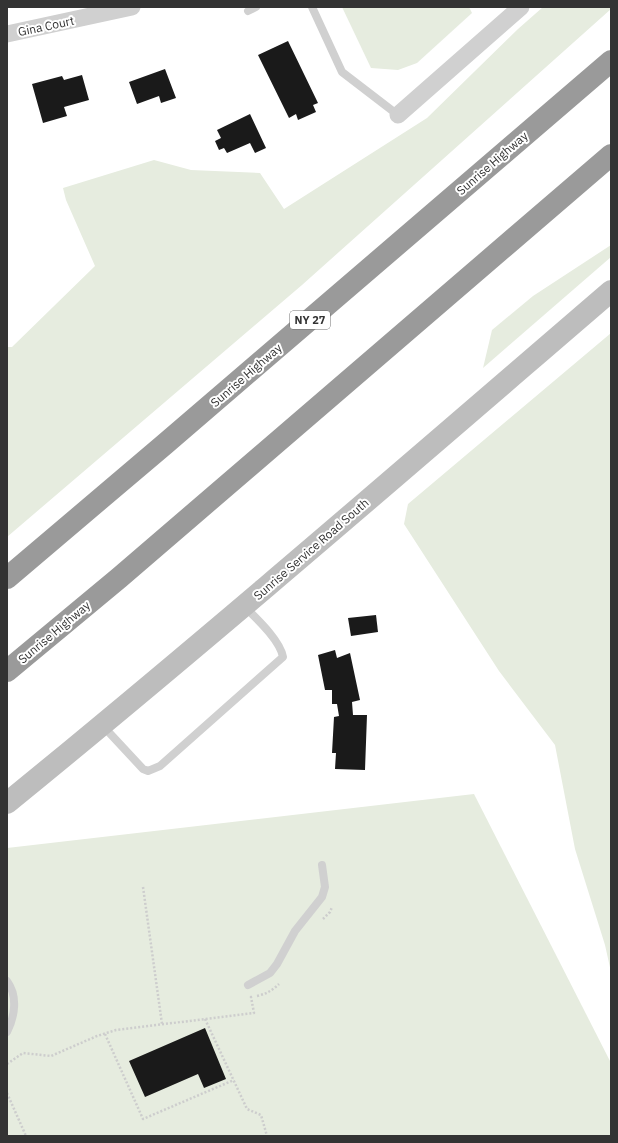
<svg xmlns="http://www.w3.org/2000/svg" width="618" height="1143" font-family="'IBM Plex Sans',sans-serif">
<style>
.green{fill:#e6ecdf}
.building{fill:#1a1a1a}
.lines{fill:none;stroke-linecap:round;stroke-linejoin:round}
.path{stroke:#cdcdcd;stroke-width:2.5;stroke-dasharray:2 2;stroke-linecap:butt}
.service{stroke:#d0d0d0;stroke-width:8}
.minor{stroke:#d0d0d0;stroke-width:17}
.secondary{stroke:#bdbdbd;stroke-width:22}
.motorway{stroke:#9a9a9a;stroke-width:22}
.labels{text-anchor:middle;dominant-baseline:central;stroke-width:4;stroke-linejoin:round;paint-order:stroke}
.shield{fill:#fff;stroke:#707070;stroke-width:1}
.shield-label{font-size:11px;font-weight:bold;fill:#333}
.street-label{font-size:12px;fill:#333;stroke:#fff}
</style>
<rect width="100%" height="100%" fill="#fff"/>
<!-- green -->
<g class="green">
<path d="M342 7H469L472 13 417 63 398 70 371 68Z"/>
<path d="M543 7H611V9L302 285 7 537V347H12L95 266 66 200 63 188 154 160 191 170 260 173 284 209 427 118 518 29Z"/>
<path d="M611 245V257L483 368 492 330 533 296Z"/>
<path d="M611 333V972L605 945 575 849 555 745 499 671 404 524 408 504Z"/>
<path d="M474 794 611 1063V1136H7V848Z"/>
</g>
<!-- building -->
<g class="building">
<path d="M288 41 318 103 313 105 316 112 298 120 296 114 289 118 258 55Z"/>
<path d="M165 69 176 98 161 103 159 96 137 104 129 82Z"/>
<path d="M82 75 89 100 64 107 67 116 43 123 32 84 62 76 64 80Z"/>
<path d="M250 114 266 148 255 153 250 143 227 153 224 148 219 150 215 141 221 138 217 130Z"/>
<path d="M376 615 378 632 351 636 348 618Z"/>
<path d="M335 650 337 658 350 653 360 700 352 702 353 715H367L365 770 335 769 336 753H332L334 717 339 716 337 704H332V690H325L318 655Z"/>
<path d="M205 1028 226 1079 204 1088 198 1074 145 1097 129 1061Z"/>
</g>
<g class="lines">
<!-- path -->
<g class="path">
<path d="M143 887 162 1024"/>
<path d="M323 919 330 912 332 907"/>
<path d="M257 996C266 994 273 990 279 984"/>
<path d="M205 1019 247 1109 261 1115 267 1136"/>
<path d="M105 1034 143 1119 234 1080"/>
<path d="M7 1064 23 1053 51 1056 97 1036 116 1030 254 1013 251 997H253"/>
<path d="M7 1093 26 1136"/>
</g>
<!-- service -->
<g class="service">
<path d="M312 7 342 72 398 115"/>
<path d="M248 11 256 7"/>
<path d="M103 726 143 769 148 771 160 766 283 657C280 640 256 618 244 606"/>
<path d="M7 981C18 996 15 1016 7 1032"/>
<path d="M248 985 270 973 277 964 295 931 322 897 325 887 322 865"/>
</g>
<!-- minor -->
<g class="minor">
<path d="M7 34 132 7"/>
<path d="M398 115 521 7"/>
</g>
<!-- secondary -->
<path class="secondary" d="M7 803C212 636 411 463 611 291"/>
<!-- motorway -->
<g class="motorway">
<path d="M7 578 165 444 611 61"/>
<path d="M7 671 119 578 611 155"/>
</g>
</g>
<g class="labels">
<!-- shield labels -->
<rect class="shield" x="290" y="311" width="40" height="18" rx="3"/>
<g class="shield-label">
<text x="310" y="320">NY 27</text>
</g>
<!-- street labels -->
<g class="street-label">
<text transform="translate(46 26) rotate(-12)">Gina Court</text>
<text transform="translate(492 163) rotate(-41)">Sunrise Highway</text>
<text transform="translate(246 375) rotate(-41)">Sunrise Highway</text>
<text transform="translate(311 549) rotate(-41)">Sunrise Service Road South</text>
<text transform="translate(54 632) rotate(-40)">Sunrise Highway</text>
</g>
</g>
<!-- border -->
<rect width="618" height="1143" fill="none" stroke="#333333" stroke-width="16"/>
</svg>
